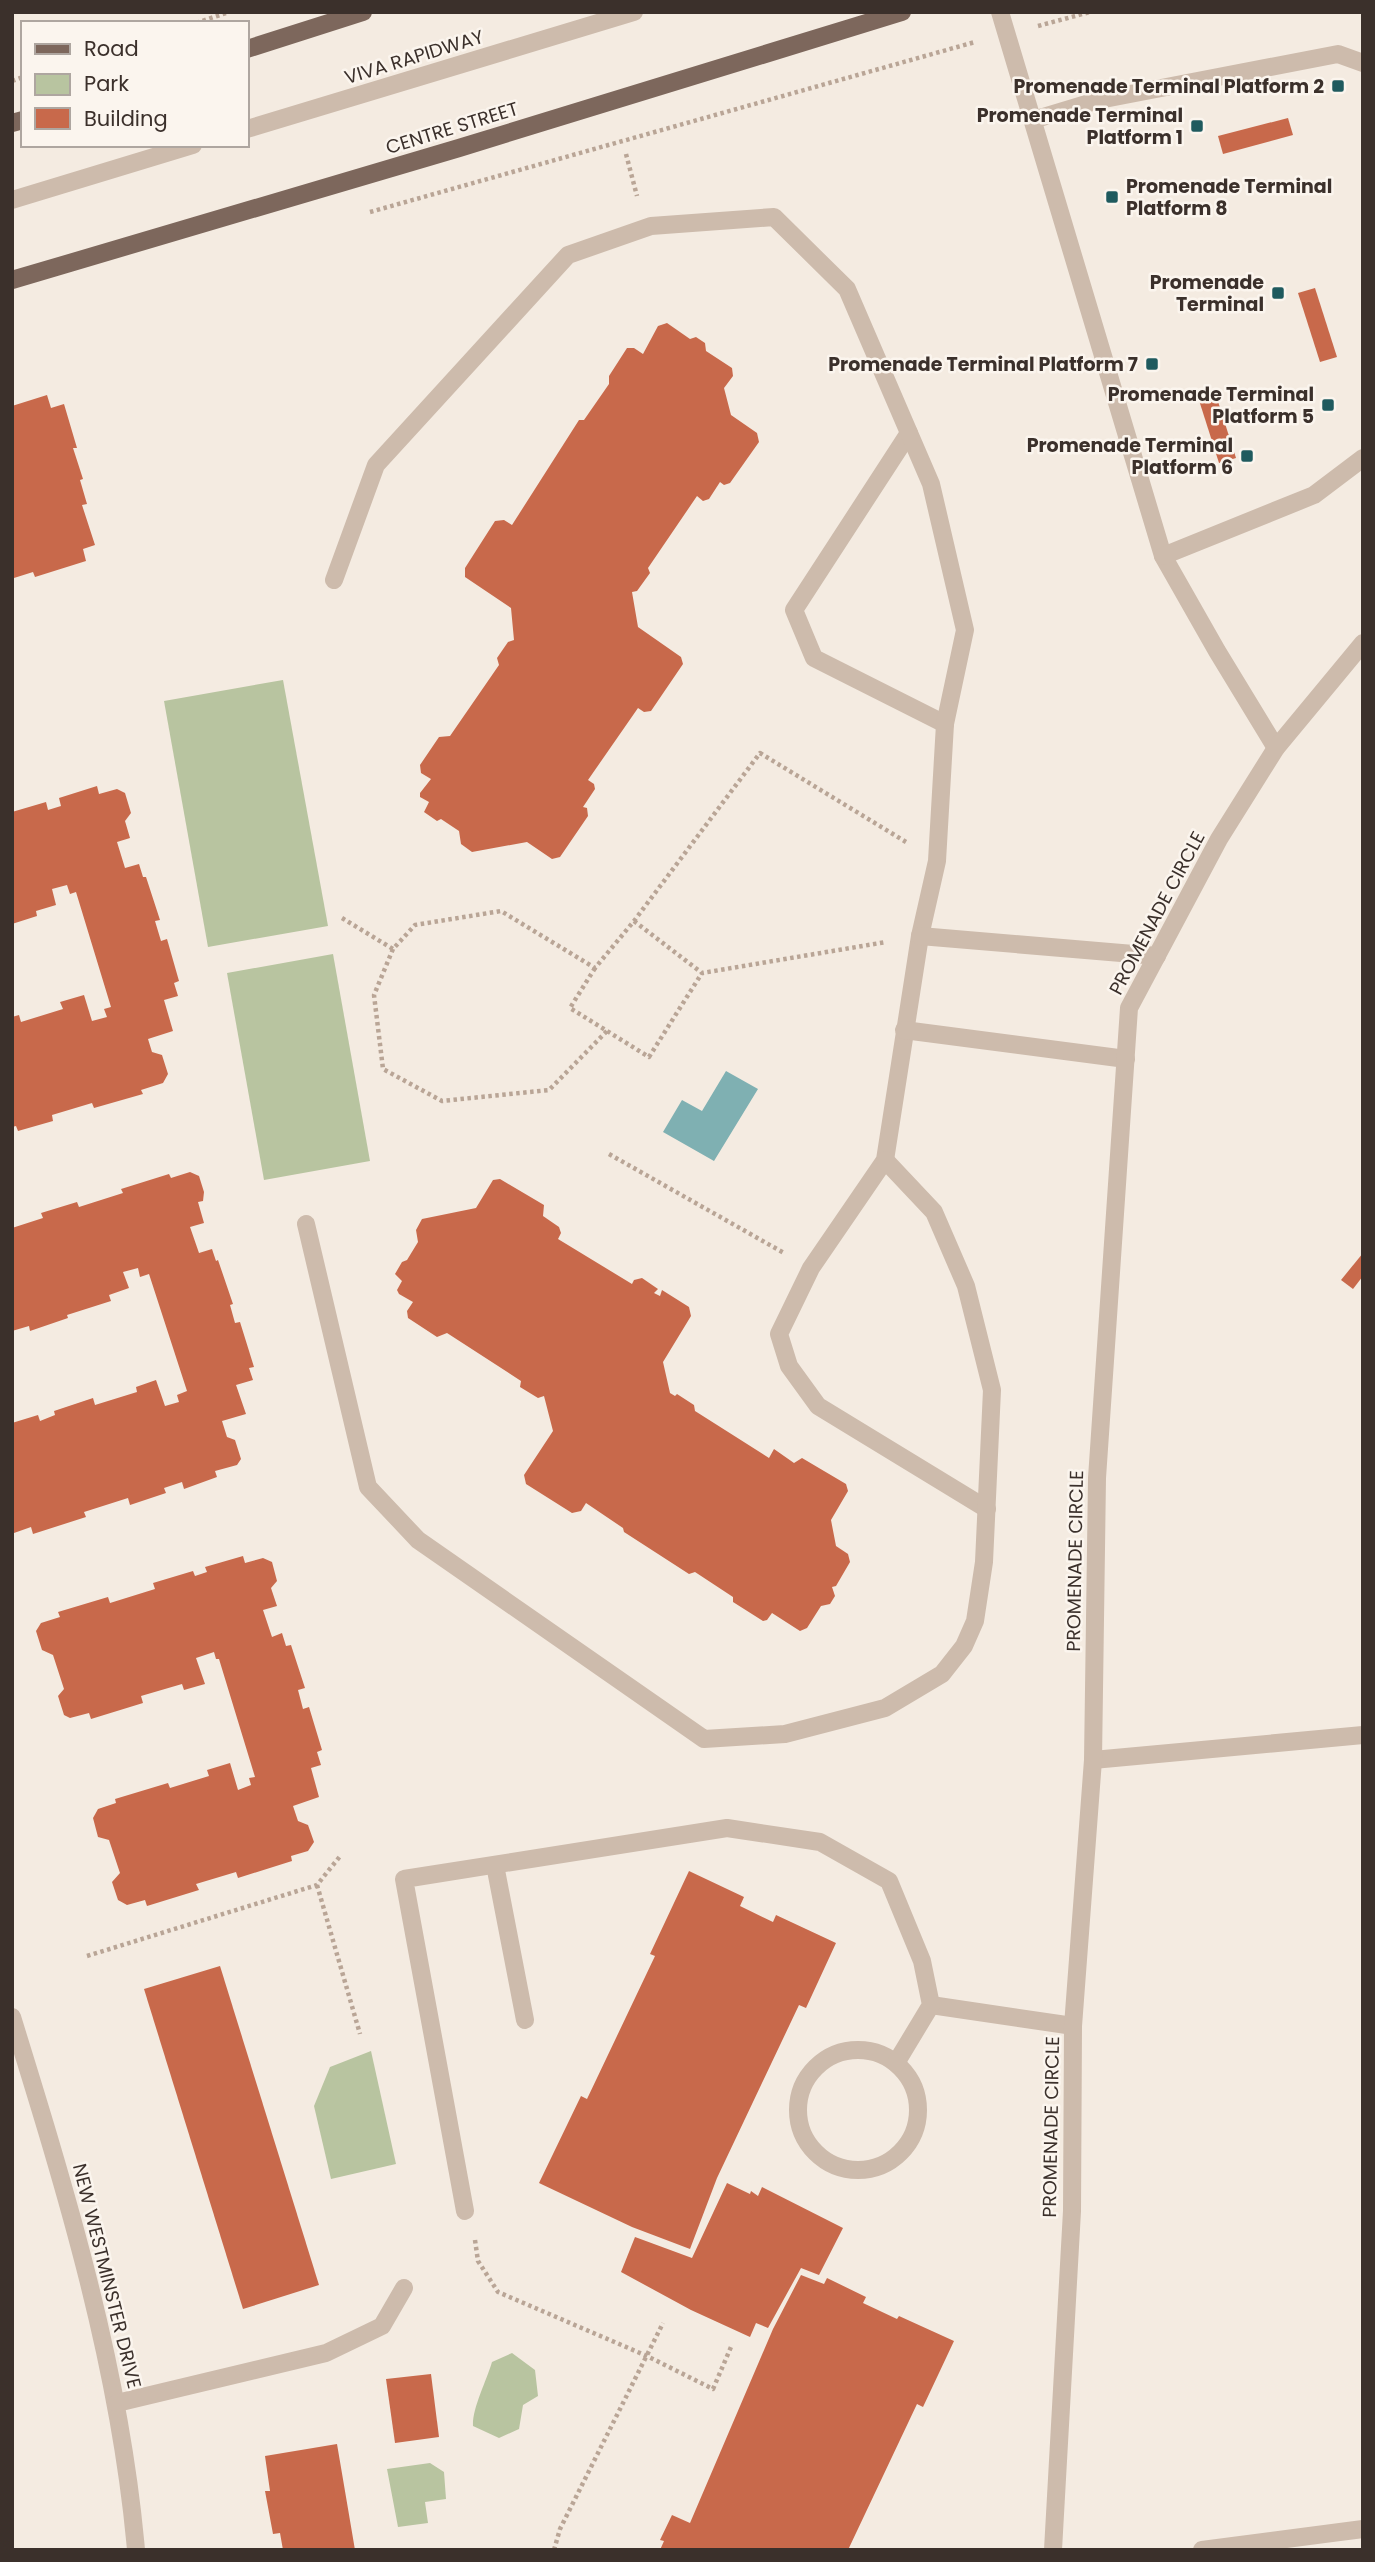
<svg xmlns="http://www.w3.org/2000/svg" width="1375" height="2562" font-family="Poppins,sans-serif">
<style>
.green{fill:#b8c4a0}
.water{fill:#7fb0b2}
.building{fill:#c8694b}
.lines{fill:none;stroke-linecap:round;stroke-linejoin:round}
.path{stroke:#b9a596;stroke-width:4.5;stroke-dasharray:3.5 3.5;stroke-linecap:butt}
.minor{stroke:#cdbbac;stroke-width:18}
.major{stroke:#7d675c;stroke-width:18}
.poi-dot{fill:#1f5a5e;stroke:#fbf5ee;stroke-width:2.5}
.labels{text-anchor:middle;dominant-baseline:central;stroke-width:5;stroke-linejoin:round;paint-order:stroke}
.street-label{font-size:19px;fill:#3b302b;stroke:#fbf5ee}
.poi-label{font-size:19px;font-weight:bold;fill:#3b302b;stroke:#fbf5ee;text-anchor:end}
</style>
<rect width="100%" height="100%" fill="#f4ebe1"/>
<!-- green -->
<g class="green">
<path d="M283 680 328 926 208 947 164 701Z"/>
<path d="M333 954 370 1161 264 1180 227 973Z"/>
<path d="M371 2051 396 2164 331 2179 314 2106 330 2067Z"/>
<path d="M512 2353 535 2370 538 2396 523 2405 519 2429 499 2438 473 2426C472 2409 486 2382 492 2362Z"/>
<path d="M430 2463 444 2472 446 2499 425 2502 428 2523 398 2527 387 2469Z"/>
</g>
<!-- water -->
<path class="water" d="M726 1071 758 1089 714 1161 663 1132 682 1100 702 1111Z"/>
<!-- building -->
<g class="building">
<path d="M1288 118 1293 135 1223 154 1218 136Z"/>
<path d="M1315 288 1337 357 1320 362 1298 293Z"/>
<path d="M667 323 690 339 696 337 705 343 706 351 732 368 733 376 724 388 731 415 757 433 759 442 730 483 724 485 720 482 709 499 703 501 697 496 648 568 650 573 637 591 632 592 638 627 681 657 683 664 651 711 644 712 638 708 588 780 594 784 595 789 583 807 587 808 588 816 560 857 552 859 527 842 472 852 461 844 459 831 441 819 437 821 424 812 429 802 420 797V793L431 779 421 773 420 765 439 737 450 736 499 665 497 658 508 642 514 640 511 608 465 577V568L495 521 504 520 512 525 579 420H584L609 384V376L627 348H634L643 354 658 326Z"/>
<path d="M1214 389 1236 458 1219 463 1197 394Z"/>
<path d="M47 395 51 408 64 404 77 448H73L83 479 80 480 87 504 82 505 95 545 83 549 86 561 35 577 33 572 14 578 12 406Z"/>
<path d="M97 786 99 794 117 789 125 793 131 813 125 821 130 838 117 842 125 868 139 864 143 877H146L160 920 155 921 161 941 167 939 179 981 174 983 178 996 164 1000 173 1031 148 1039 152 1052 162 1055 168 1074 163 1083 141 1090 143 1094 94 1108 92 1103 52 1115 53 1121 18 1131 16 1126 12 1127V1017L19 1015 21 1022 63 1009 60 1002 84 995 92 1021 107 1017 104 1009 111 1007 76 892 70 894 67 885 52 889 56 905 36 911 37 916 12 924V812L46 802 48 810 61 806 59 798Z"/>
<path d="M190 1172 199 1176 204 1192 203 1201 198 1202 204 1223 190 1227 199 1253 212 1249 216 1261 218 1260 233 1304 230 1305 235 1323 240 1322 254 1367 249 1368 253 1380 236 1385 246 1414 222 1421 227 1437 235 1440 241 1459 237 1465 215 1471 217 1477 184 1489 182 1482 164 1488 166 1493 130 1505 128 1498 84 1512 86 1517 33 1534 31 1527 14 1533 12 1532V1423L38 1415 40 1421 55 1415 54 1411 93 1398 95 1405 137 1392 136 1387 156 1380 165 1406 179 1402 177 1395 187 1391 149 1274 140 1277 138 1268 123 1272 129 1288 109 1295 111 1301 67 1315 68 1318 30 1331 29 1326 12 1331V1228L43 1218 41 1213 77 1202 79 1207 123 1193 121 1189 169 1174 171 1178Z"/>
<path d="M500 1179 544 1205 543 1216 559 1227 561 1233 558 1239 632 1284 634 1280 642 1278 658 1289 654 1293 660 1296 662 1290 689 1307 691 1316 663 1362 670 1393 675 1396 677 1394 694 1405 695 1411 769 1458 774 1449 794 1463 802 1458 846 1484 848 1491 831 1520 836 1546 848 1554 850 1562 836 1586 832 1587 835 1596 830 1604 821 1606 807 1628 800 1631 772 1613 767 1620 763 1621 733 1602V1597L695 1572 689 1574 624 1532 623 1528 586 1503 581 1511 572 1513 526 1484 524 1475 553 1431 544 1396 538 1398 520 1387 521 1381 447 1333 437 1337 408 1318 407 1311 413 1302 399 1294 397 1290 402 1281 395 1274 402 1262 407 1260 418 1242 416 1230 422 1219 476 1208 493 1180Z"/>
<path d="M1363 1253V1276L1353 1289 1341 1280Z"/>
<path d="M243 1556 245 1563 263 1558 272 1562 277 1581 271 1588 277 1606 263 1610 272 1637 282 1633 286 1646 291 1645 305 1688 298 1690 303 1709 309 1707 322 1750 317 1752 321 1765 311 1768 319 1797 293 1806 298 1821 308 1825 314 1842 308 1851 291 1856 292 1861 238 1878 236 1872 196 1884 199 1890 147 1906 145 1900 127 1905 118 1900 112 1882 120 1873 109 1840 98 1837 93 1818 98 1809 116 1803 115 1799 168 1783 170 1788 209 1776 207 1770 230 1763 238 1790 251 1785 249 1778 255 1777 219 1659H216L214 1652 196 1658 205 1684 184 1690 182 1684 141 1696 143 1703 91 1719 89 1713 70 1718 64 1715 58 1696 64 1689 53 1655 42 1650 36 1631 41 1623 60 1617 58 1612 108 1597 110 1603 155 1589 153 1583 193 1571 195 1576 207 1572 205 1567Z"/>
<path d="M689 1871 744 1897 740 1906 773 1922 776 1915 836 1943 806 2008 799 2005 717 2178 690 2249 632 2227 539 2183 581 2096 587 2099 655 1956 650 1954Z"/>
<path d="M220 1966 319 2285 243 2309 144 1989Z"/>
<path d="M727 2183 750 2194 751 2191 758 2196 762 2187 843 2228 819 2275 801 2268 768 2328 756 2323 750 2337 691 2310 621 2272 635 2237 692 2258Z"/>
<path d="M801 2275 824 2284 827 2278 866 2297 863 2303 897 2319 899 2316 954 2341 923 2407 917 2404 848 2550H660L664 2541 660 2540 672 2515 690 2523 773 2329Z"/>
<path d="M431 2374 439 2437 395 2443 386 2379Z"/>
<path d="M337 2444 355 2550H283L280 2533 273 2534 265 2491H270L265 2456Z"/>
</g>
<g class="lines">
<!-- path -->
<g class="path">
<path d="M196 23 229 12"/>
<path d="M1038 26 1090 12"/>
<path d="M12 81 23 77"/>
<path d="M626 154 637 196"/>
<path d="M370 212 975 42"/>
<path d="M342 918 393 949 415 925 501 911 595 968 634 921 760 753 906 842"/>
<path d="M634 921 702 973 886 942"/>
<path d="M393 949 374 995 383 1069 442 1101 549 1090 607 1031"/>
<path d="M595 968 570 1008 649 1057 702 973"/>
<path d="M609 1154 784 1253"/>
<path d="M317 1885 360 2034"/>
<path d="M87 1956 317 1885 341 1855"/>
<path d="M475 2240 478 2261 498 2292 647 2356 713 2389 731 2347"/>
<path d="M554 2550 560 2529 663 2323"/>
</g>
<!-- minor -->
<g class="minor">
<path d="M1000 12 1163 556 1217 651 1276 748"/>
<path d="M1033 120 1099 100 1338 54 1363 63"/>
<path d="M247 129 634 12"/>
<path d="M12 200 193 145"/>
<path d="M909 433 794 610 814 658 945 724"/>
<path d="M1163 556 1314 495 1363 458"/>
<path d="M334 580 376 465 568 255 651 226 774 217 847 289 931 484 965 630 945 724 937 861 920 936 885 1160 811 1268 779 1334 789 1366 818 1406 987 1509"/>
<path d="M920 936 1157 956"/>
<path d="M904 1030 1126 1059"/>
<path d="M306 1224 368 1487 418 1540 704 1739 785 1734 885 1708 942 1674 964 1646 975 1621 984 1562 992 1390 966 1286 934 1212 885 1160"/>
<path d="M1093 1760 1363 1735"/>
<path d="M495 1865 525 2020"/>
<path d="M931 2005 1073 2026"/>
<path d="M12 2017C66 2191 120 2367 136 2550"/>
<circle cx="858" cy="2110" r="60"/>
<path d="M465 2211 404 1879 727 1828 820 1842 889 1881 922 1961 931 2005 896 2063"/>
<path d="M117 2403 326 2353 382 2326 404 2288"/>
<path d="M1053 2550 1072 2211 1073 2026 1093 1760 1097 1478 1129 1008 1219 839 1276 748 1363 643"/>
<path d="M1202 2550 1363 2529"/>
</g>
<!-- major -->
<g class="major">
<path d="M247 49 363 12"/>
<path d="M12 123 23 120"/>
<path d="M12 280 459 148 902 12"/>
</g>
</g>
<!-- markers -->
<g class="poi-dot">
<rect x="1331" y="79" width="14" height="14" rx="3.5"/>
<rect x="1190" y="119" width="14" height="14" rx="3.5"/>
<rect x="1105" y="190" width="14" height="14" rx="3.5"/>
<rect x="1271" y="286" width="14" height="14" rx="3.5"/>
<rect x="1145" y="357" width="14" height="14" rx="3.5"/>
<rect x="1321" y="398" width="14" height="14" rx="3.5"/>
<rect x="1240" y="449" width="14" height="14" rx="3.5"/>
</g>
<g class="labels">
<!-- street labels -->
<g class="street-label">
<text transform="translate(414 57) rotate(-17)">VIVA RAPIDWAY</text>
<text transform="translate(452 128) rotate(-17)">CENTRE STREET</text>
<text transform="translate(1157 913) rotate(-62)">PROMENADE CIRCLE</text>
<text transform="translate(1075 1561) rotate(-89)">PROMENADE CIRCLE</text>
<text transform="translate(1051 2127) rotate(-89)">PROMENADE CIRCLE</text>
<text transform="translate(107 2276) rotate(76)">NEW WESTMINSTER DRIVE</text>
</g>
<!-- poi labels -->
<g class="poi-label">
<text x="1324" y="86">Promenade Terminal Platform 2</text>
<text x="1183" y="115">Promenade Terminal<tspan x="1183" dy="22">Platform 1</tspan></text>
<text x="1126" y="186" text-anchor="start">Promenade Terminal<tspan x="1126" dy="22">Platform 8</tspan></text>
<text x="1264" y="282">Promenade<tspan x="1264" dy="22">Terminal</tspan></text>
<text x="1138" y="364">Promenade Terminal Platform 7</text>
<text x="1314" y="394">Promenade Terminal<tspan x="1314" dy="22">Platform 5</tspan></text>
<text x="1233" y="445">Promenade Terminal<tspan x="1233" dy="22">Platform 6</tspan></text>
</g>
</g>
<!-- border -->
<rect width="1375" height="2562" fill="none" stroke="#3b302b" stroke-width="28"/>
<!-- legend -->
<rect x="21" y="21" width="228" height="126" fill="#fbf5ee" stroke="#aea6a0" stroke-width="2"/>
<rect x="35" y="44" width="35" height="10" fill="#7d675c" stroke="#aea6a0" stroke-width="2"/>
<text x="84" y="56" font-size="21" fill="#3b302b">Road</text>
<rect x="35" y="74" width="35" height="21" fill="#b8c4a0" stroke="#aea6a0" stroke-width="2"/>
<text x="84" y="91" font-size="21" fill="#3b302b">Park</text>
<rect x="35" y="108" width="35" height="21" fill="#c8694b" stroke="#aea6a0" stroke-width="2"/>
<text x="84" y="126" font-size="21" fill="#3b302b">Building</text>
</svg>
